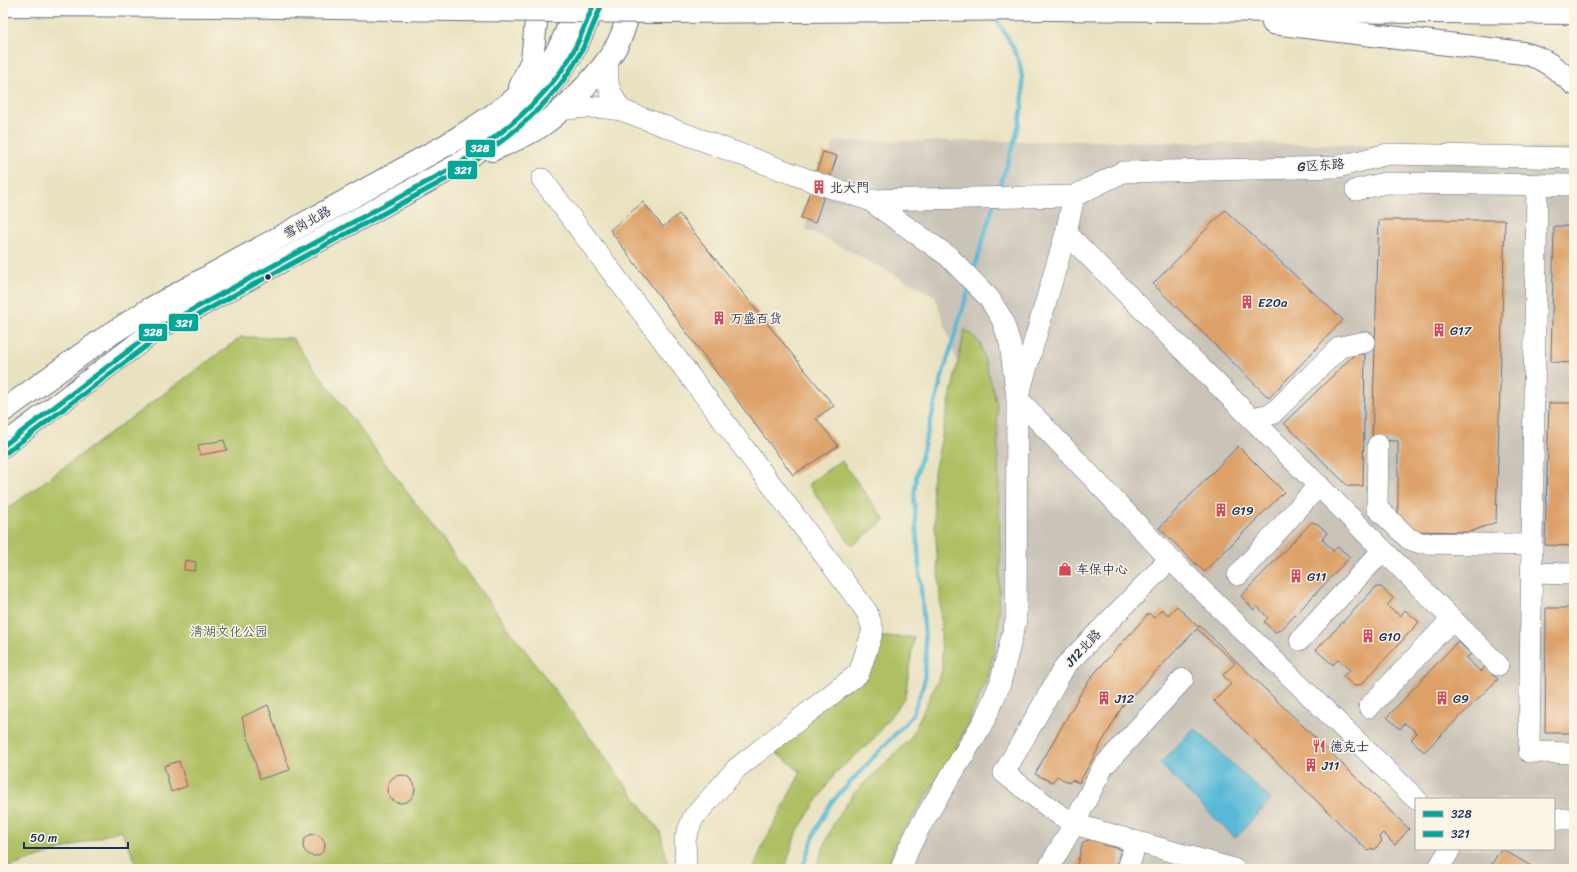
<svg xmlns="http://www.w3.org/2000/svg" width="1577" height="872" font-family="Sriracha,'LXGW WenKai TC',sans-serif">
<style>
.industrial{fill:#c9c3b8;fill-rule:evenodd}
.green{fill:#aec063;stroke:#647860}
.water{fill:#59b9d7;stroke:#3a749a}
.lines{fill:none;stroke-linecap:round;stroke-linejoin:round}
.stream{stroke:#59b9d7;stroke-width:4}
.building{fill:#dda068}
.minor-casing{stroke:#636e81;stroke-width:22}
.major-casing{stroke:#636e81;stroke-width:24}
.highway-casing{stroke:#636e81;stroke-width:24}
.minor{stroke:#fff;stroke-width:21}
.major{stroke:#fff;stroke-width:22}
.highway{stroke:#fff;stroke-width:22}
.highway-bridge-casing{stroke:#636e81;stroke-width:24;stroke-linecap:butt}
.highway-bridge{stroke:#fff;stroke-width:22}
.bus-1-casing{stroke:#fcf5e5;stroke-width:8}
.bus-2-casing{stroke:#fcf5e5;stroke-width:8}
.bus-1{stroke:#02a799;stroke-width:5}
.bus-2{stroke:#02a799;stroke-width:5}
.bus-dot{fill:#1b2f5e;stroke:#fcf5e5;stroke-width:1.5}
.labels{text-anchor:middle;dominant-baseline:central;stroke-width:3;stroke-linejoin:round;paint-order:stroke}
.street-label{font-size:13px;fill:#1b2f5e;stroke:#fcf5e5}
.poi-label{font-size:13px;fill:#1b2f5e;stroke:#fcf5e5;text-anchor:start}
.park-label{font-size:13px;fill:#475a60;stroke:#fcf5e5}
.line-badge{stroke:#fcf5e5;stroke-width:1.5}
.badge-label{font-size:11px;text-anchor:middle;font-weight:bold;fill:#fff}
</style>
<rect width="100%" height="100%" fill="#fcf5e5"/>
<filter id="ink" filterUnits="userSpaceOnUse"><feTurbulence type="fractalNoise" baseFrequency=".025" numOctaves="2"/><feDisplacementMap in="SourceGraphic" scale="8" xChannelSelector="R" yChannelSelector="G"/><feConvolveMatrix kernelMatrix="1 2 1 2 8 2 1 2 1" color-interpolation-filters="sRGB"/></filter>
<filter id="wash" filterUnits="userSpaceOnUse"><feTurbulence type="fractalNoise" baseFrequency=".012" numOctaves="4" result="noise"/><feDisplacementMap in="SourceGraphic" scale="16" xChannelSelector="R" yChannelSelector="G"/><feGaussianBlur stdDeviation="0.9" result="paint"/><feColorMatrix in="noise" values="0 0 0 0 0 0 0 0 0 0 0 0 0 0 0 0 0 1.4 0 .05"/><feComposite in="paint" operator="in"/></filter>
<g filter="url(#wash)">
<rect width="100%" height="100%" fill="#e9e2c1"/>
<!-- industrial -->
<path class="industrial" d="M834 141H1087L1574 148V869H847L971 678 978 426 935 296 805 228ZM1416 799H1554V849H1416Z"/>
<!-- green -->
<g class="green">
<path d="M965 329 980 343 997 404 1000 562 998 630 988 676 956 750 895 844 888 869H815L833 824 854 793 910 739 942 671 940 596 932 482Z"/>
<path d="M241 337 292 338 660 831 669 869H139L121 830 3 869V512Z"/>
<path d="M841 460 885 520 852 546 808 484Z"/>
<path d="M879 637H914L905 697 871 742 835 773 796 833 785 869H753L763 845 801 772 775 752Z"/>
</g>
<!-- water -->
<path class="water" d="M1194 728 1271 800 1235 838 1160 764Z"/>
<g class="lines">
<!-- stream -->
<g class="stream">
<path d="M995 16C1002 30 1013 44 1018 59 1033 103 1011 150 998 191"/>
<path d="M973 273 994 203"/>
<path d="M802 869 816 830 831 803 912 716 924 683 926 652 914 499 916 477 942 377 969 288"/>
</g>
</g>
<g id="blocks">
<!-- building -->
<g class="building">
<path d="M823 152 837 156 815 223 801 218Z"/>
<path d="M643 202 663 227 679 214 834 406 816 418 838 446 793 475 610 230Z"/>
<path d="M1225 210 1343 320 1269 398 1153 284Z"/>
<path d="M1379 220H1505L1496 522 1470 532 1407 531 1398 521V441L1372 440Z"/>
<path d="M1554 226H1574V363L1551 362Z"/>
<path d="M1355 354H1365L1363 486H1348L1284 423Z"/>
<path d="M1549 403H1574V546L1545 545Z"/>
<path d="M224 440 227 450 200 455 198 445Z"/>
<path d="M1238 446 1284 492 1204 572 1159 528Z"/>
<path d="M1312 522 1318 524 1327 533 1322 539 1333 551 1338 547 1350 557 1281 630 1275 632 1264 622 1268 618 1257 606 1254 610 1241 596Z"/>
<path d="M185 560 196 562 195 571 184 570Z"/>
<path d="M1376 587H1381L1393 598 1387 606 1400 616 1405 610 1419 622 1362 684 1354 686 1343 676 1350 670 1338 660 1333 665 1316 650Z"/>
<path d="M1177 606 1198 627 1200 626 1409 829 1395 845 1383 833 1379 837 1382 841 1374 850 1372 848 1368 851 1214 701 1231 684 1223 675 1235 663 1197 629 1123 705 1079 783 1072 780 1069 783 1057 776 1052 782 1035 774 1082 691 1093 675 1149 613 1154 618 1162 609 1168 615Z"/>
<path d="M1546 608H1574V733H1545Z"/>
<path d="M1458 641 1471 654 1466 658 1481 672 1485 667 1498 679 1424 752 1411 739 1417 733 1405 723 1400 729 1387 717Z"/>
<path d="M268 705 290 770 260 779 242 717Z"/>
<path d="M179 761 187 786 171 792 164 766Z"/>
<circle cx="401" cy="789" r="14"/>
<circle cx="314" cy="845" r="11"/>
<path d="M1102 836 1103 845 1121 849 1116 869H1076L1083 842Z"/>
<path d="M1501 849H1502L1536 869H1489Z"/>
</g>
</g>
</g>
<g filter="url(#ink)">
<use href="#blocks" fill-opacity="0" stroke="#636e81" stroke-width="1"/>
<g class="lines">
<!-- minor casing -->
<g class="minor-casing">
<g id="minor">
<path d="M608 59C606 82 608 91 621 110"/>
<path d="M561 110C582 106 600 106 621 110L820 184 869 200 948 256 989 298 1002 319 1010 343 1017 398 1016 620 1000 684 984 721 919 828 908 850 901 869"/>
<path d="M542 179 867 612 873 630 859 673 737 768 693 818 685 839 686 869"/>
<path d="M1537 185 1529 752 1574 753"/>
<path d="M1356 190 1385 183 1574 185"/>
<path d="M869 200 1074 196 1123 172 1337 167 1388 154 1574 158"/>
<path d="M1066 233 1498 665"/>
<path d="M1020 390 1066 233 1074 196"/>
<path d="M1017 398 1170 559 1416 799"/>
<path d="M1251 418 1272 414 1340 347 1365 342"/>
<path d="M1378 445 1377 508 1409 539 1421 543 1532 545"/>
<path d="M1170 559 1065 666 1004 773 1054 811 1074 824 1234 869"/>
<path d="M1532 573 1574 574"/>
<path d="M1238 575 1319 485"/>
<path d="M1300 640 1383 550"/>
<path d="M1369 707 1452 619"/>
<path d="M1554 819H1574"/>
<path d="M1048 869 1074 824 1103 767 1183 679"/>
<path d="M1128 869 1136 842"/>
<path d="M1438 869 1450 849"/>
</g>
</g>
<!-- major casing -->
<g class="major-casing">
<g id="major">
<path d="M520 87 532 60 538 3"/>
<path d="M492 150C508 143 526 136 541 126 565 110 607 67 619 41 625 29 628 16 631 3"/>
<path d="M3 411 103 339 148 310 448 144C487 119 533 93 557 51 566 36 571 19 577 3"/>
<path d="M3 446 157 329 458 165C526 115 566 86 594 3"/>
</g>
</g>
<!-- highway casing -->
<g class="highway-casing">
<g id="highway">
<path d="M3 5 225 6 455 10"/>
<path d="M665 12 1043 9 1574 13"/>
<path d="M1273 23 1523 53C1545 58 1558 70 1574 84"/>
</g>
</g>
<!-- minor -->
<use href="#minor" class="minor"/>
<!-- major -->
<use href="#major" class="major"/>
<!-- highway -->
<use href="#highway" class="highway"/>
<!-- highway-bridge casing -->
<g class="highway-bridge-casing">
<path id="highway-bridge" d="M455 10 665 12"/>
</g>
<!-- highway-bridge -->
<use href="#highway-bridge" class="highway-bridge"/>
<!-- bus-1 casing -->
<g class="bus-1-casing">
<path id="bus-1" d="M3 446 157 329 458 165C500 134 544 102 571 56 580 39 587 21 594 3"/>
</g>
<!-- bus-2 casing -->
<g class="bus-2-casing">
<path id="bus-2" d="M7 452 161 335 461 171C505 140 551 106 577 59 587 42 594 24 601 6"/>
</g>
<!-- bus-1 -->
<use href="#bus-1" class="bus-1"/>
<!-- bus-2 -->
<use href="#bus-2" class="bus-2"/>
</g>
</g>
<!-- icons -->
<defs>
<g id="building-bare" transform="scale(1.08)"><path d="M-4-6H4V6H1V3H-1V6H-4ZM-2.5-4.3h1.7v1.8h-1.7ZM.8-4.3h1.7v1.8H.8ZM-2.5-1h1.7V.8h-1.7ZM.8-1h1.7V.8H.8Z" fill="#d1495b" stroke="#fcf5e5" stroke-width="2.5" paint-order="stroke"/></g>
<g id="shop-bare" transform="scale(1.08)"><path d="M-5-2.5h2.3a2.7 3.5 0 0 1 5.4 0H5L5.5 6h-11ZM-1.5-2.5h3a1.5 2.3 0 0 0-3 0Z" fill="#d1495b" stroke="#fcf5e5" stroke-width="2.5" paint-order="stroke"/></g>
<g id="restaurant-bare" transform="scale(1.08)"><path d="M-5-6h1v4h1v-4h1v4h1v-4h1v5L-1.5 .5V6h-2V.5L-5-1ZM5-6V6H3V1.5H1.5Q1.5-4 5-6Z" fill="#d1495b" stroke="#fcf5e5" stroke-width="2.5" paint-order="stroke"/></g>
</defs>
<g fill-rule="evenodd">
<use href="#building-bare" x="819" y="187"/>
<use href="#building-bare" x="1247" y="302"/>
<use href="#building-bare" x="719" y="318"/>
<use href="#building-bare" x="1439" y="330"/>
<use href="#building-bare" x="1221" y="510"/>
<use href="#shop-bare" x="1065" y="569"/>
<use href="#building-bare" x="1296" y="576"/>
<use href="#building-bare" x="1368" y="636"/>
<use href="#building-bare" x="1104" y="698"/>
<use href="#building-bare" x="1442" y="698"/>
<use href="#restaurant-bare" x="1319" y="746"/>
<use href="#building-bare" x="1311" y="765"/>
</g>
<!-- markers -->
<circle class="bus-dot" cx="268" cy="277" r="3.5"/>
<g class="labels">
<!-- street labels -->
<g class="street-label">
<text transform="translate(1321 165) rotate(-4)">G区东路</text>
<text transform="translate(307 222) rotate(-29)">雪岗北路</text>
<text transform="translate(1083 648) rotate(-47)">J12北路</text>
</g>
<!-- poi labels -->
<g class="poi-label">
<text x="830" y="187">北大門</text>
<text x="1258" y="302">E20a</text>
<text x="730" y="318">万盛百货</text>
<text x="1450" y="330">G17</text>
<text x="1232" y="510">G19</text>
<text x="1076" y="569">车保中心</text>
<text x="1307" y="576">G11</text>
<text x="1379" y="636">G10</text>
<text x="1115" y="698">J12</text>
<text x="1453" y="698">G9</text>
<text x="1330" y="746">德克士</text>
<text x="1322" y="765">J11</text>
</g>
<!-- park labels -->
<g class="park-label">
<text x="229" y="631">清湖文化公园</text>
</g>
</g>
<g class="line-badge">
<rect x="465" y="139" width="31" height="19" rx="4" fill="#02a799"/>
<rect x="447" y="160" width="31" height="20" rx="4" fill="#02a799"/>
<rect x="168" y="313" width="31" height="19" rx="4" fill="#02a799"/>
<rect x="138" y="323" width="30" height="19" rx="4" fill="#02a799"/>
</g>
<g class="badge-label">
<text x="480" y="152">328</text>
<text x="463" y="174">321</text>
<text x="184" y="327">321</text>
<text x="153" y="336">328</text>
</g>
<!-- margin -->
<rect width="1577" height="872" fill="none" stroke="#fcf5e5" stroke-width="16"/>
<!-- legend -->
<rect x="1415" y="798" width="140" height="52" fill="#fcf5e5" stroke="#a2a6af"/>
<rect x="1423" y="811" width="20" height="6" fill="#02a799" stroke="#a2a6af"/>
<text x="1451" y="818" font-size="12" fill="#1b2f5e">328</text>
<rect x="1423" y="831" width="20" height="6" fill="#02a799" stroke="#a2a6af"/>
<text x="1451" y="838" font-size="12" fill="#1b2f5e">321</text>
<!-- scale -->
<path d="M24 842v6h104v-6" fill="none" stroke="#1b2f5e" stroke-width="2"/>
<text x="30" y="842" font-size="12" fill="#1b2f5e" stroke="#fcf5e5" stroke-width="3" paint-order="stroke">50 m</text>
</svg>
